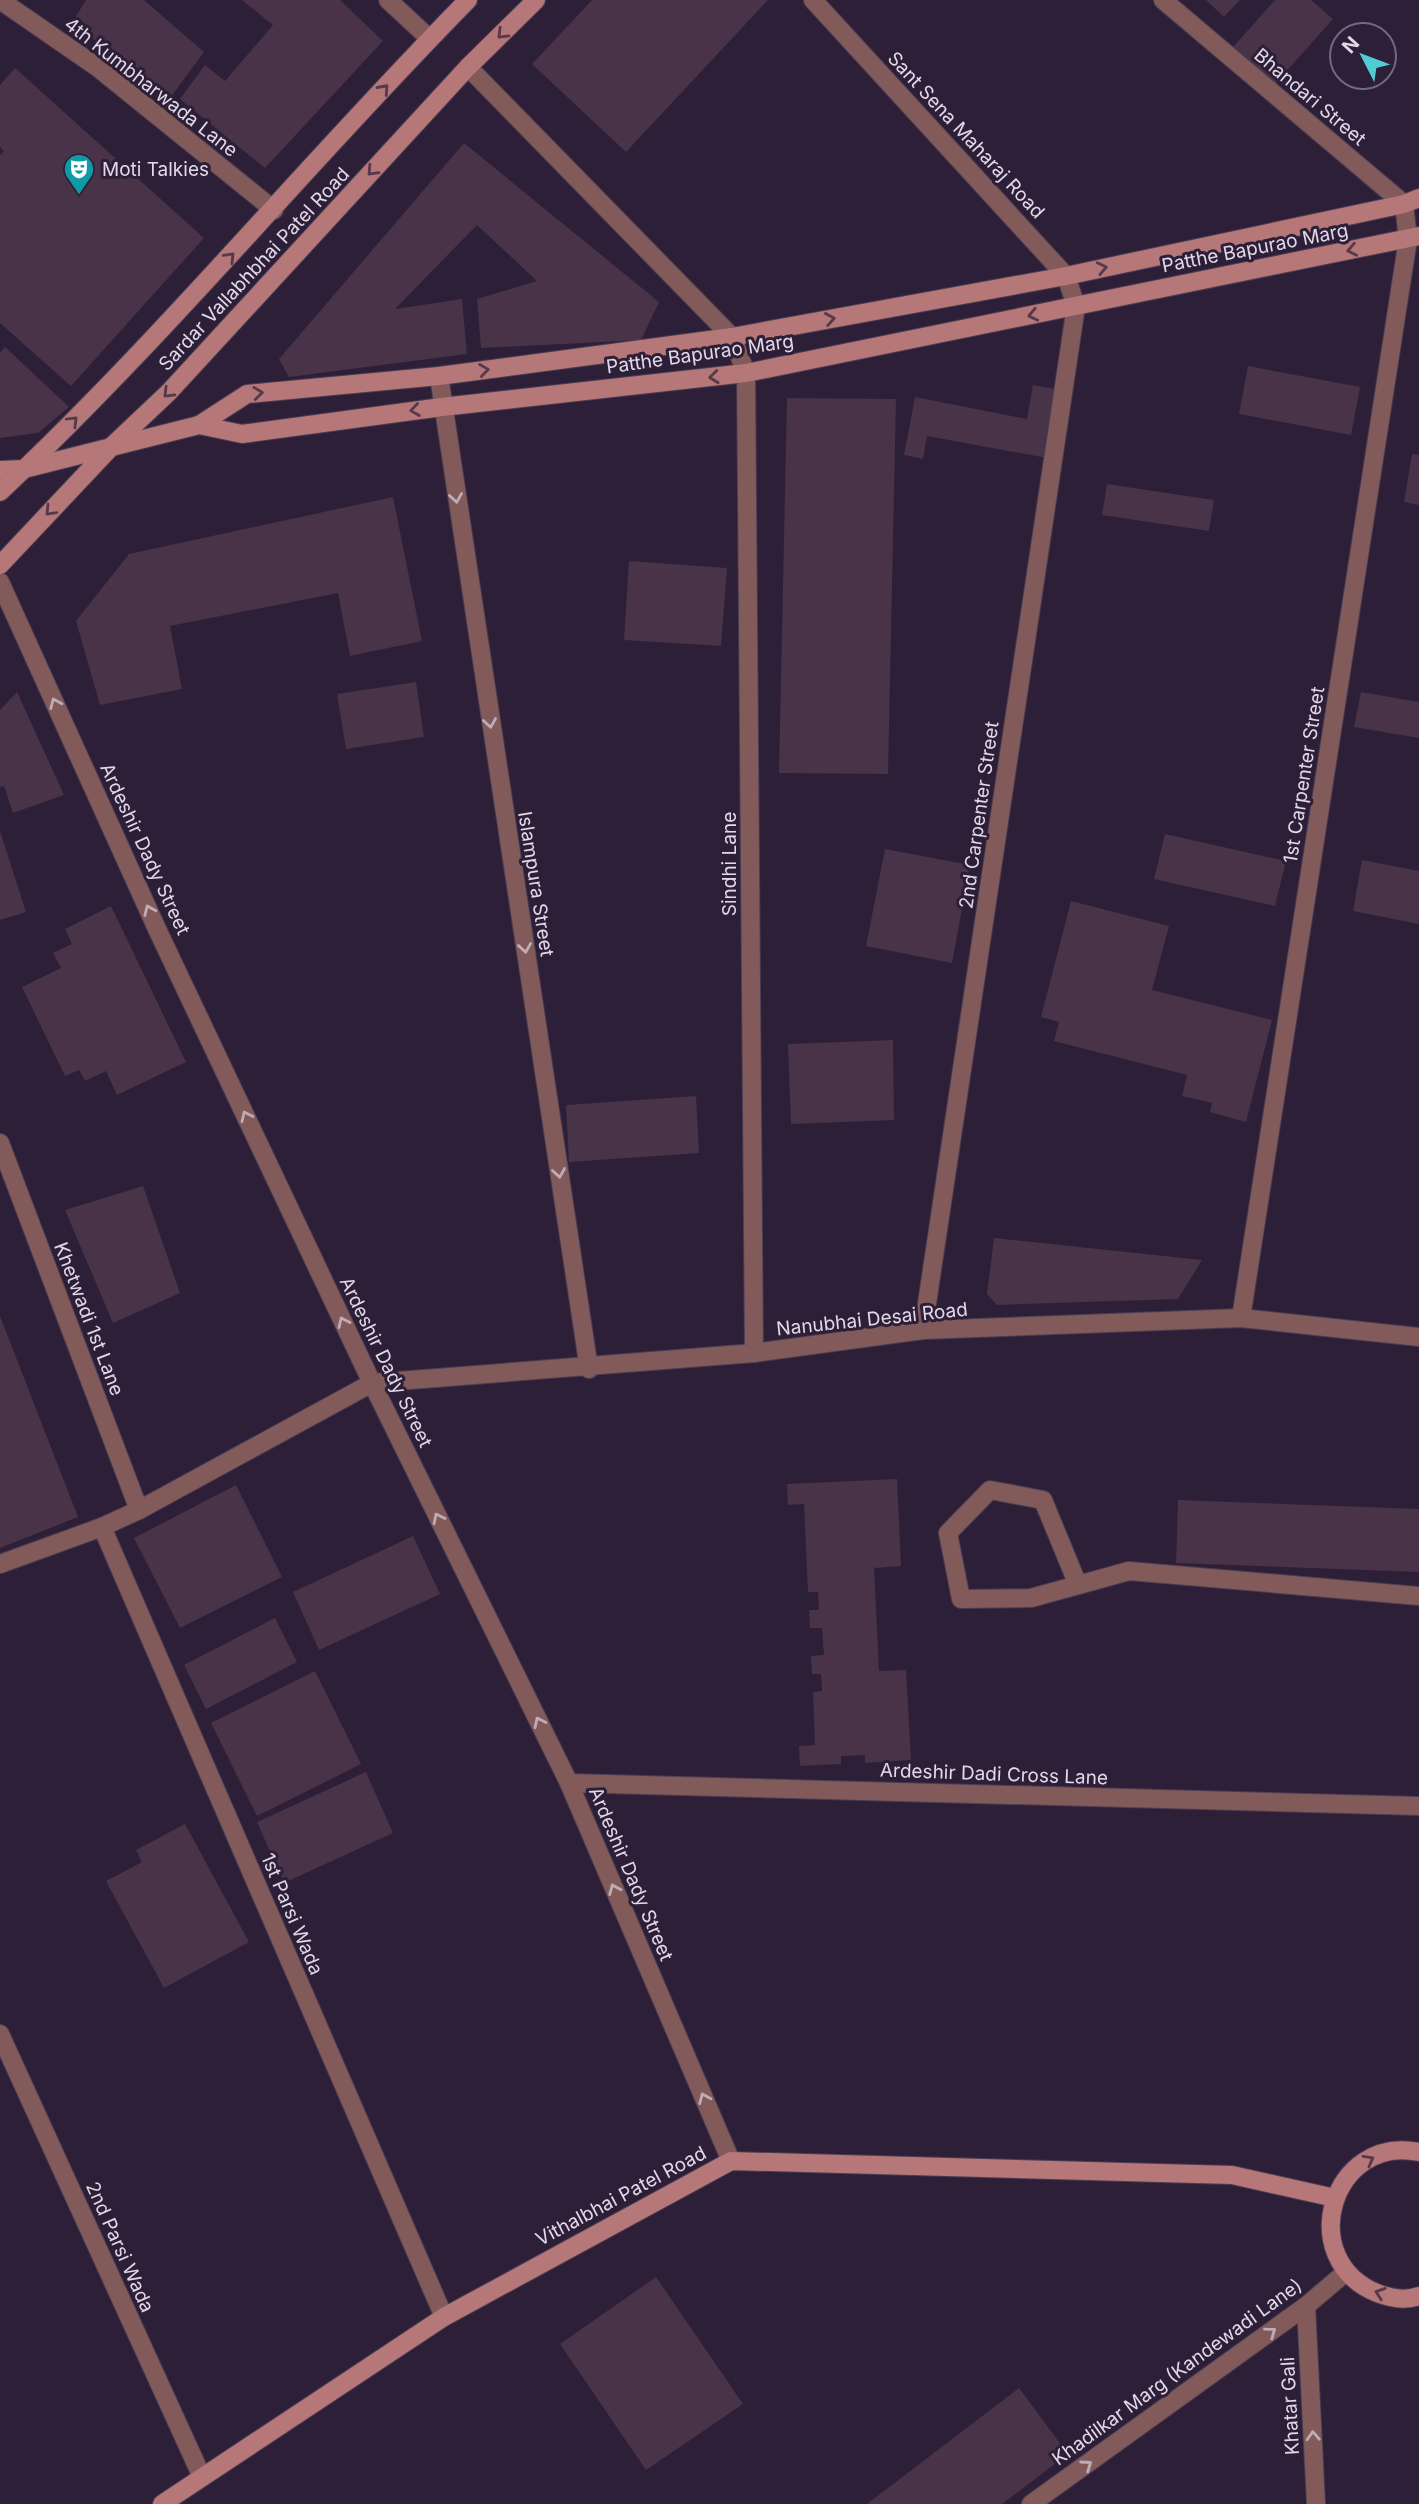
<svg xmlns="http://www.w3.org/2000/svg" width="1419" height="2504" font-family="Inter,sans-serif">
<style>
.building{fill:#483348}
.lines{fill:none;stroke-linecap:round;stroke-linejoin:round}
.lane-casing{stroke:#4a3d53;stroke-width:20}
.street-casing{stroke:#4a3d53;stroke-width:20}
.secondary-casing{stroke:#4a3d53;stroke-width:20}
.lane{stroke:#825a5a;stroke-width:18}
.street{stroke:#825a5a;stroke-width:18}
.secondary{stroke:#b57777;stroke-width:18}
.oneway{stroke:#56394a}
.oneway2{stroke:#c0acb6}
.labels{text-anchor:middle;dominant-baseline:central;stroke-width:6;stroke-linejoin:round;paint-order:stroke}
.street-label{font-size:19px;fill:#e1d8e8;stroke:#2d1f37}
.poi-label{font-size:19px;fill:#e1d8e8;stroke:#2d1f37;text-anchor:start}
</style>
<rect width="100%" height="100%" fill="#2d1f37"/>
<!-- building -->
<g class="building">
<path d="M86 0H144L204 52 170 98 72 23Z"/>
<path d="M242 0H340L383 41 265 168 180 99 205 65 225 81 273 25Z"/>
<path d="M592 0H768L626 152 532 64Z"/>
<path d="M1206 0H1240L1224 17Z"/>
<path d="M1275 0H1311L1333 19 1275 84 1233 47Z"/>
<path d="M15 68 204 238 71 386 0 323V155L4 151 0 147V85Z"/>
<path d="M464 143 659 302 641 340 481 348 477 299 537 281 477 225 395 309 462 299 467 354 289 377 279 359Z"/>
<path d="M5 347 69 407 38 433 0 438V353Z"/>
<path d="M1248 366 1360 387 1351 435 1239 414Z"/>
<path d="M1033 385 1060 390 1047 458 927 436 923 459 904 455 915 397 1027 419Z"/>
<path d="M787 398 896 399 888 774 779 773Z"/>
<path d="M1412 454 1419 455V505L1404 502Z"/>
<path d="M1107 484 1214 500 1209 531 1102 515Z"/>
<path d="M393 497 422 641 350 656 338 593 170 626 182 689 100 705 76 621 129 554Z"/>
<path d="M629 561 727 568 721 646 624 640Z"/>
<path d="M416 682 424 737 346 749 337 694Z"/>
<path d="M17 692 64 795 13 813 4 786 0 787V710Z"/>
<path d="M1361 692 1419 702V738L1354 727Z"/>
<path d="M0 831 26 912 0 920Z"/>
<path d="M1165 834 1286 861 1275 906 1154 879Z"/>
<path d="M885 849 970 865 952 963 866 946Z"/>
<path d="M1362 860 1419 871V924L1353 911Z"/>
<path d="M1071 901 1169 926 1152 990 1272 1020 1246 1122 1210 1112 1212 1103 1182 1096 1187 1075 1054 1041 1059 1022 1041 1017Z"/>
<path d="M111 906 186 1062 117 1095 106 1071 85 1081 79 1070 65 1076 22 987 61 968 53 953 72 944 65 929Z"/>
<path d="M893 1040 894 1120 791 1124 788 1044Z"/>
<path d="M696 1096 699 1153 569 1162 566 1105Z"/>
<path d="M143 1186 180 1293 113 1323 65 1210Z"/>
<path d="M994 1238 1202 1260 1178 1299 997 1305 987 1294Z"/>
<path d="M0 1316 78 1517 0 1548Z"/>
<path d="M897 1479 901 1566 874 1568 879 1671 906 1670 911 1760 865 1763V1755L841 1756V1764L800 1766 799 1746 815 1745 813 1692 822 1691 821 1674H812L811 1656 824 1655 822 1628H810L809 1610H819L818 1592H808L804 1504 788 1505 787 1484Z"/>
<path d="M236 1485 282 1577 180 1628 134 1538Z"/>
<path d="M1178 1500 1419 1509V1572L1176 1563Z"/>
<path d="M413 1536 440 1594 319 1650 293 1592Z"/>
<path d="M275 1618 297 1662 206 1709 184 1665Z"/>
<path d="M315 1671 361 1764 257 1816 211 1723Z"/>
<path d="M366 1772 393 1833 284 1883 257 1822Z"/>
<path d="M185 1824 249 1942 164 1988 106 1881 142 1862 136 1850Z"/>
<path d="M656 2277 743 2404 646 2470 560 2344Z"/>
<path d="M1019 2388 1068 2454 1002 2504H867Z"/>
</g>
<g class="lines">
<!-- lane casing -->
<g class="lane-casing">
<path id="lane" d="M1078 1585 1043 1500 990 1490 948 1533 961 1599 1031 1598 1129 1571 1419 1596"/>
</g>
<!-- street casing -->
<g class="street-casing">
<g id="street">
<path d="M0 0 97 67 274 210"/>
<path d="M388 0 430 39"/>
<path d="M813 0 1066 276 1076 306 923 1330"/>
<path d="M1163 0 1404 204 1408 239 1241 1318"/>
<path d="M468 67 732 337 746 373 754 1353"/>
<path d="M439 376 589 1369"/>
<path d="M0 582 157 929 372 1383 569 1783 731 2161"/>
<path d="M0 1143 139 1510"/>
<path d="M102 1527 444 2317"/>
<path d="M0 1564 102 1527 139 1510 372 1383 754 1353 923 1330 1241 1318 1419 1337"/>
<path d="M569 1783 1419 1806"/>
<path d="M0 2034 202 2477"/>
<path d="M1306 2306 1316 2504"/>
<path d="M1031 2504 1306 2306 1346 2272"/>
</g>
</g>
<!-- secondary casing -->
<g class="secondary-casing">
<g id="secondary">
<path d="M199 425 247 394 439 376 732 337 1066 276 1404 204 1419 198"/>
<path d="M0 470 24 469 199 425 242 434 442 407 746 373 1419 236"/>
<path d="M0 492C165 337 309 161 468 0"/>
<path d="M0 565 114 444 169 392 468 67 536 0"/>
<path d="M1419 2152C1332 2134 1294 2259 1377 2293 1390 2298 1406 2301 1419 2296"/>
<path d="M162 2504 444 2317 731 2161 1232 2175 1335 2198"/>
</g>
</g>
<!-- lane -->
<use href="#lane" class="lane"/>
<!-- street -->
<use href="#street" class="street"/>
<!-- secondary -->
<use href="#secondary" class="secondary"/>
</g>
<!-- one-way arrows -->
<defs><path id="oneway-chevron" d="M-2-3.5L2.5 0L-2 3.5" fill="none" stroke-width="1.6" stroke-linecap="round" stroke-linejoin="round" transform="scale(1.75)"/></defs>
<g class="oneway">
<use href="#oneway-chevron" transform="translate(502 34) rotate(135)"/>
<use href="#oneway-chevron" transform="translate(384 89) rotate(-48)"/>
<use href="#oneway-chevron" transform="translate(372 171) rotate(133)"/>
<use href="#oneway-chevron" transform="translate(1352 250) rotate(169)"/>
<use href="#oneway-chevron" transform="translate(230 257) rotate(-46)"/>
<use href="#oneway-chevron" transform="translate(1102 268) rotate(-12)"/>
<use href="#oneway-chevron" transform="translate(1033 315) rotate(168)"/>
<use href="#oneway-chevron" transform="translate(830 319) rotate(-10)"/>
<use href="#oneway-chevron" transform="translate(484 370) rotate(-8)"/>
<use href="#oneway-chevron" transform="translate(714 377) rotate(174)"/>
<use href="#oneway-chevron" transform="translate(168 393) rotate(135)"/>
<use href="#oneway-chevron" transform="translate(258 393) rotate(-7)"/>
<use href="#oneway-chevron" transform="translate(415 410) rotate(172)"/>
<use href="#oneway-chevron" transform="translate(73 421) rotate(-45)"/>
<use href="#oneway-chevron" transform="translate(50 511) rotate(134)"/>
<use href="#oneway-chevron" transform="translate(1369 2160) rotate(-29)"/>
<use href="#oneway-chevron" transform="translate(1380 2293) rotate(-161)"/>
</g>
<g class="oneway2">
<use href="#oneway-chevron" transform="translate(456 498) rotate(81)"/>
<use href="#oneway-chevron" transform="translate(55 703) rotate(-114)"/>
<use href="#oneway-chevron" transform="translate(490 723) rotate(81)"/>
<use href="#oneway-chevron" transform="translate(149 910) rotate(-114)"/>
<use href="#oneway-chevron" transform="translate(525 948) rotate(81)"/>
<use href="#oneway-chevron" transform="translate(246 1116) rotate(-115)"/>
<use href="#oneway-chevron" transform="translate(559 1173) rotate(81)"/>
<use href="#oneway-chevron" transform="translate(343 1322) rotate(-115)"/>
<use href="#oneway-chevron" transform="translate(438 1518) rotate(-116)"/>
<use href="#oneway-chevron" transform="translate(539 1722) rotate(-116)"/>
<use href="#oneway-chevron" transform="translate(614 1889) rotate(-113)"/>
<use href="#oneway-chevron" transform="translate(704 2098) rotate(-113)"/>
<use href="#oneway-chevron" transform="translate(1271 2332) rotate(-36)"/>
<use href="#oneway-chevron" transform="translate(1313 2436) rotate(-93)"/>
<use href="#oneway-chevron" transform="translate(1087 2465) rotate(-35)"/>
</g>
<!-- icons -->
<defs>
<g id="theatre-pin" transform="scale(1.575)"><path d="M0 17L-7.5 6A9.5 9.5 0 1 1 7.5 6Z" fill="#0f9aa8" stroke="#2d1f37"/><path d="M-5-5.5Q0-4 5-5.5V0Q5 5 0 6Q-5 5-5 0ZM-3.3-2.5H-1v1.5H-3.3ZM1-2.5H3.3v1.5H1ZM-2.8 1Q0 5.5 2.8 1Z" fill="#fff"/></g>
</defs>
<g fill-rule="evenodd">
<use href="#theatre-pin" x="79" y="169"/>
</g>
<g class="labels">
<!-- street labels -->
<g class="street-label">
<text transform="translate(151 87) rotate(38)">4th Kumbharwada Lane</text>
<text transform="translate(1310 97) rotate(40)">Bhandari Street</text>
<text transform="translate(966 135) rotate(47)">Sant Sena Maharaj Road</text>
<text transform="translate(1255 248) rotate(-11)">Patthe Bapurao Marg</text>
<text transform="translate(254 269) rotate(-47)">Sardar Vallabhbhai Patel Road</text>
<text transform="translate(700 354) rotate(-8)">Patthe Bapurao Marg</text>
<text transform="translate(1304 775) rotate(-81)">1st Carpenter Street</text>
<text transform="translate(979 815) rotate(-82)">2nd Carpenter Street</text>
<text transform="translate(145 849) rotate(65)">Ardeshir Dady Street</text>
<text transform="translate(729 864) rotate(-90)">Sindhi Lane</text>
<text transform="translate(536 884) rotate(81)">Islampura Street</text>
<text transform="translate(89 1319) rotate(69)">Khetwadi 1st Lane</text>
<text transform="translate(872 1319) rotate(-6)">Nanubhai Desai Road</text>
<text transform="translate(386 1362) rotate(64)">Ardeshir Dady Street</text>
<text transform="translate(994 1774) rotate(2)">Ardeshir Dadi Cross Lane</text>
<text transform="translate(631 1874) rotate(67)">Ardeshir Dady Street</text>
<text transform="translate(292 1914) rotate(67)">1st Parsi Wada</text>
<text transform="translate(621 2196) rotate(-28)">Vithalbhai Patel Road</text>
<text transform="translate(120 2247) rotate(66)">2nd Parsi Wada</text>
<text transform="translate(1177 2372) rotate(-36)">Khadilkar Marg (Kandewadi Lane)</text>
<text transform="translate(1290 2406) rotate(-93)">Khatar Gali</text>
</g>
<!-- poi labels -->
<g class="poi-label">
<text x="102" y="169">Moti Talkies</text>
</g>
</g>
<!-- north arrow -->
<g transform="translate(1363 56) rotate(312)"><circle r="33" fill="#2d1f37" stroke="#75697e" stroke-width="2"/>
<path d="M0-5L12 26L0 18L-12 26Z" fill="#51ccd3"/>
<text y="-10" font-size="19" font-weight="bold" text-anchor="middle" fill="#e1d8e8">N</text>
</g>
</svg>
